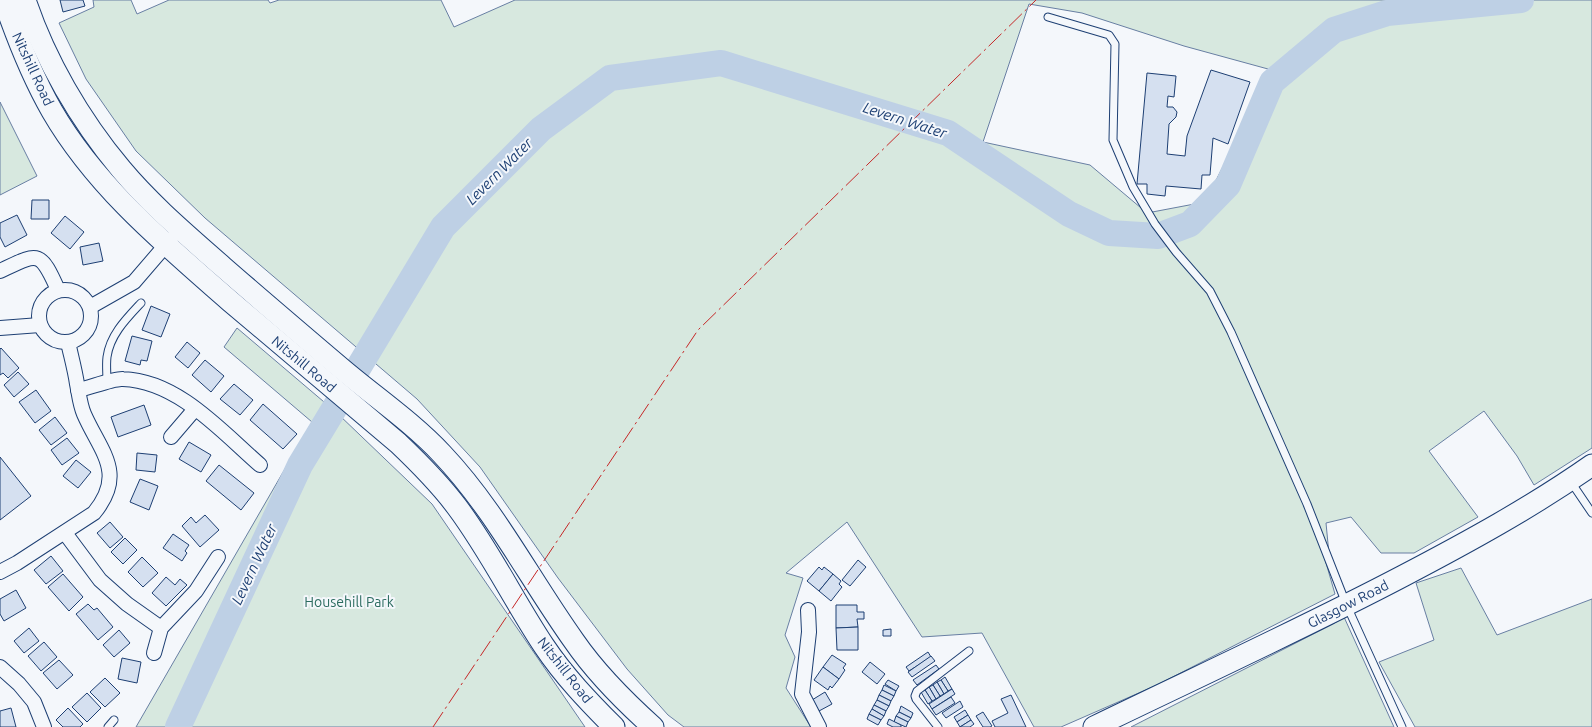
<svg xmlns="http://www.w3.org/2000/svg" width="1592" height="727" font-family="Ubuntu,sans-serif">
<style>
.green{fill:#d7e8df;stroke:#687fa3;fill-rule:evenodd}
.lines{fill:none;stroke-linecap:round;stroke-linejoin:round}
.river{stroke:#bed0e5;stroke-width:26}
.building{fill:#d5e0f0;stroke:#1d3f73}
.lane-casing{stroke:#1d3f73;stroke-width:9}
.street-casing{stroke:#1d3f73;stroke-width:16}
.primary-casing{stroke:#1d3f73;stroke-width:23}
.lane{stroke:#f4f7fb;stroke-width:7}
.street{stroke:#f4f7fb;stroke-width:14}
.primary{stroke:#f4f7fb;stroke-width:21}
.power{stroke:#c62828;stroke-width:1;stroke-dasharray:18 4 2.5 4;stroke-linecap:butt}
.labels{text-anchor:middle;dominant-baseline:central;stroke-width:4;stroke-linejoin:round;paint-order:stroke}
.street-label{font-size:14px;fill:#1d3f73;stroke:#f4f7fb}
.park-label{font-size:14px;fill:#2c6c60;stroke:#f4f7fb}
.water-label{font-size:15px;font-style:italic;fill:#1d3f73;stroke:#f4f7fb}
</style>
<rect width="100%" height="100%" fill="#f4f7fb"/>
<!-- green -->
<g class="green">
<path d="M93 0H131L137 14 169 0H268L270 3 279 0H441L454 27 515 0H1592V448L1534 485 1517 456 1484 411 1429 451 1478 517 1414 553H1381L1351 517 1326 523 1329 554 1324 556 1335 594 1157 685 1061 727H1034L982 633 922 637 847 522 786 573 803 578 785 635 795 657 786 688 811 727H684L668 715 627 669 558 578 480 467 417 399 205 218 136 151 86 79 59 23 94 7ZM1029 4 1082 13 1184 46 1268 69 1246 121 1205 202 1147 213 1090 165 983 142Z"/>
<path d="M0 102 37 176 0 195Z"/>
<path d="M237 328 337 413 432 504 585 727H136L312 422 224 347Z"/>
<path d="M1461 568 1497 635 1592 599V727H1415L1379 662 1434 640 1416 583Z"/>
<path d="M1344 617 1394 727H1131L1333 624Z"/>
</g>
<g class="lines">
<!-- river -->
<g class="river">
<path d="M357 370 443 227 541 129 610 78 721 63 948 133 1069 214 1109 233 1158 236 1190 224 1228 185 1272 82 1334 30 1387 13 1521 0"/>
<path d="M178 727 300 465 337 404"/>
</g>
</g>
<!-- building -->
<g class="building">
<path d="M60 0H83L85 6 63 12Z"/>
<path d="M1211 70 1250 82 1228 144 1213 138 1210 175H1202L1201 189 1166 186 1165 196 1147 194V184H1137L1147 73 1176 76 1174 97 1168 96 1167 107H1173L1177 112 1176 117 1169 124 1167 154 1185 156 1187 136Z"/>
<path d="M32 200H49V219H31Z"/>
<path d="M17 215 27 235 5 247 0 237V223Z"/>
<path d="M65 216 84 232 70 249 51 233Z"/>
<path d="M99 243 103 261 83 265 80 247Z"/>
<path d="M151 306 170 314 161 337 142 330Z"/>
<path d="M132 336 152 341 147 361 141 360 140 365 125 361Z"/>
<path d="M187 342 200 353 188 368 175 357Z"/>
<path d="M1 348 19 368 8 378 3 373 0 375V349Z"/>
<path d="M205 360 224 376 211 392 192 375Z"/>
<path d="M18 372 29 384 14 397 4 385Z"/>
<path d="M234 384 253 400 240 415 220 399Z"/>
<path d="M36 390 51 411 35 423 19 402Z"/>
<path d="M263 404 297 434 283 449 250 420Z"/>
<path d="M144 405 151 425 118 437 111 417Z"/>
<path d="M55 417 67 433 51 445 39 430Z"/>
<path d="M67 438 79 453 62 465 51 450Z"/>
<path d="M189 442 211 455 201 472 179 459Z"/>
<path d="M137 453 157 455 155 472 136 470Z"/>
<path d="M0 457 31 496 0 520Z"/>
<path d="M76 460 91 472 78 488 63 476Z"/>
<path d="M219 465 254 493 241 510 206 481Z"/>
<path d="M140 479 158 486 149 510 130 502Z"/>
<path d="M205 515 219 530 200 547 182 526 191 517 196 523Z"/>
<path d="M110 522 123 537 110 548 97 533Z"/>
<path d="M173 534 189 545 185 551 187 553 182 561 163 548Z"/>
<path d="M125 538 137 550 123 564 111 552Z"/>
<path d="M51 556 63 571 46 584 34 570Z"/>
<path d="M142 557 158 573 143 587 128 572Z"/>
<path d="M858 560 866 567 850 586 842 580Z"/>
<path d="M819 567 822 570 824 567 833 574 819 591 807 581Z"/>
<path d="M63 574 83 597 69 611 48 587Z"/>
<path d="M833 574 841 581 839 584 842 587 831 601 819 591Z"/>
<path d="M166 577 175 585 180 579 187 585 166 606 152 593Z"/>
<path d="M16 590 26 608 4 621 0 614V599Z"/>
<path d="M88 604 94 610 97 608 113 627 98 640 76 614Z"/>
<path d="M836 605H857V612H864V619H857L858 627 836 628Z"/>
<path d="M858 627V650H837L836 628Z"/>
<path d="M29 628 39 641 24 653 14 641Z"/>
<path d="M891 629V636H883V630Z"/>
<path d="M119 630 130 643 114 657 103 645Z"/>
<path d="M44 642 57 657 41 671 28 656Z"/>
<path d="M928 652 931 657 909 671 906 667Z"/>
<path d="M832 655 846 664 843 668 845 670 839 679 823 667Z"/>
<path d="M931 656 935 661 912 677 908 672Z"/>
<path d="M122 658 141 662 137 683 118 679Z"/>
<path d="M59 660 73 675 57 689 43 673Z"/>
<path d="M870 662 885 674 877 684 862 672Z"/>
<path d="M936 665 939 669 917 685 913 680Z"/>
<path d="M823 667 839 679 832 688 830 686 828 690 814 680Z"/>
<path d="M945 677 952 689 948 691 941 680Z"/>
<path d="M105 678 120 693 105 707 90 692Z"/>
<path d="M888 680 899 686 896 691 885 684Z"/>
<path d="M941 680 948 691 944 694 937 682Z"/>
<path d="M937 682 944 694 940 696 933 685Z"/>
<path d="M884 685 896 691 894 696 882 690Z"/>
<path d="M933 685 940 696 936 699 929 687Z"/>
<path d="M929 687 936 699 932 701 925 690Z"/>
<path d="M952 689 955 694 932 709 929 704Z"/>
<path d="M882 690 894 696 891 701 879 695Z"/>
<path d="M925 690 932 701 928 704 921 692Z"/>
<path d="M825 692 832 704 819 711 812 700Z"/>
<path d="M87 693 101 708 87 722 72 707Z"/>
<path d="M879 695 891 701 889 706 877 700Z"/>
<path d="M1011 695 1026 727H995L992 721 1008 713 1001 699Z"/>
<path d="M951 697 955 703 936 715 932 709Z"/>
<path d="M877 700 889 706 886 711 874 705Z"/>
<path d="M960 701 963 707 946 718 942 713Z"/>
<path d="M874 705 886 711 884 716 872 709Z"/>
<path d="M901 706 913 713 911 718 899 712Z"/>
<path d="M11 708 16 727H0V711Z"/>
<path d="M68 708 83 724 80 727H63L56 720Z"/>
<path d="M872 709 884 716 881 720 869 714Z"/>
<path d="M965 710 968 715 957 722 954 717Z"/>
<path d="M899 712 911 718 908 722 896 716Z"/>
<path d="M983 712 992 726 990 727H983L976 716Z"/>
<path d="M869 714 881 720 878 725 867 719Z"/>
<path d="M968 715 971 720 960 727 957 722Z"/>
<path d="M896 716 908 722 906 727 894 722Z"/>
<path d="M889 719 901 725V727H893L887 724Z"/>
<path d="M971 720 974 724 970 727H960Z"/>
</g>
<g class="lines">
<!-- lane casing -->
<g class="lane-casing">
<g id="lane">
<path d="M1048 17 1109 35 1115 44 1113 140 1133 187 1155 224 1176 252 1210 291 1231 332 1307 504 1347 606 1402 727"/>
<path d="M107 382C107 374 106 365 107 357 110 335 126 319 141 303"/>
<path d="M1571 482 1592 513"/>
<path d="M108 727 114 720"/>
<path d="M938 727 916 699 915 696 917 691 969 651"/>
</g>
</g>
<!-- street casing -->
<g class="street-casing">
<g id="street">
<path d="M0 271C38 253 40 249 58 290"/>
<circle cx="65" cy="316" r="26"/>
<path d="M90 307 134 282 171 239"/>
<path d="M0 328 40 325"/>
<path d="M78 390C89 388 114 378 123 379 178 381 221 431 260 465"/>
<path d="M171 437 195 409"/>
<path d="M65 533 100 580 127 604 161 628"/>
<path d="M0 572 17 563 94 513C127 473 100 451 84 414 80 405 79 394 77 384 75 370 71 356 68 342"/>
<path d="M808 610 809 632 802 694 819 727"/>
<path d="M154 653 161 628 196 591 218 557"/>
<path d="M0 667 19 684 34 702 44 727"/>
</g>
</g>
<!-- primary casing -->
<g class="primary-casing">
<g id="primary">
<path d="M4 0C17 38 32 76 52 111 96 187 165 244 230 301 286 349 342 396 398 443 419 463 440 484 457 507 490 551 514 601 544 646 564 676 589 702 614 727"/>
<path d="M25 0C45 60 80 120 121 169 151 205 188 236 223 267 262 301 302 335 342 369 375 397 412 422 442 454 495 510 529 578 574 641 596 673 624 701 653 727"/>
<path d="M1094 727C1197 677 1302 629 1403 576 1468 542 1532 507 1592 465"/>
</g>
</g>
<!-- lane -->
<use href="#lane" class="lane"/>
<!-- street -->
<use href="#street" class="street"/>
<!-- primary -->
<use href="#primary" class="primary"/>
<!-- power -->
<path class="power" d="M433 727 698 330 1036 0"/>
</g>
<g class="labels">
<!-- street labels -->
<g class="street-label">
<text transform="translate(33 69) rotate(65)">Nitshill Road</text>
<text transform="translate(304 364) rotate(40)">Nitshill Road</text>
<text transform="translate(1348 604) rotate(-27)">Glasgow Road</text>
<text transform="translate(565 670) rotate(52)">Nitshill Road</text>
</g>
<!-- park labels -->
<g class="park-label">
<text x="349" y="602">Househill Park</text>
</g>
<!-- water labels -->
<g class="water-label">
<text transform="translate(905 120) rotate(18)">Levern Water</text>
<text transform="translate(499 171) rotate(-45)">Levern Water</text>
<text transform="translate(254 564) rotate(-65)">Levern Water</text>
</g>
</g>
</svg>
